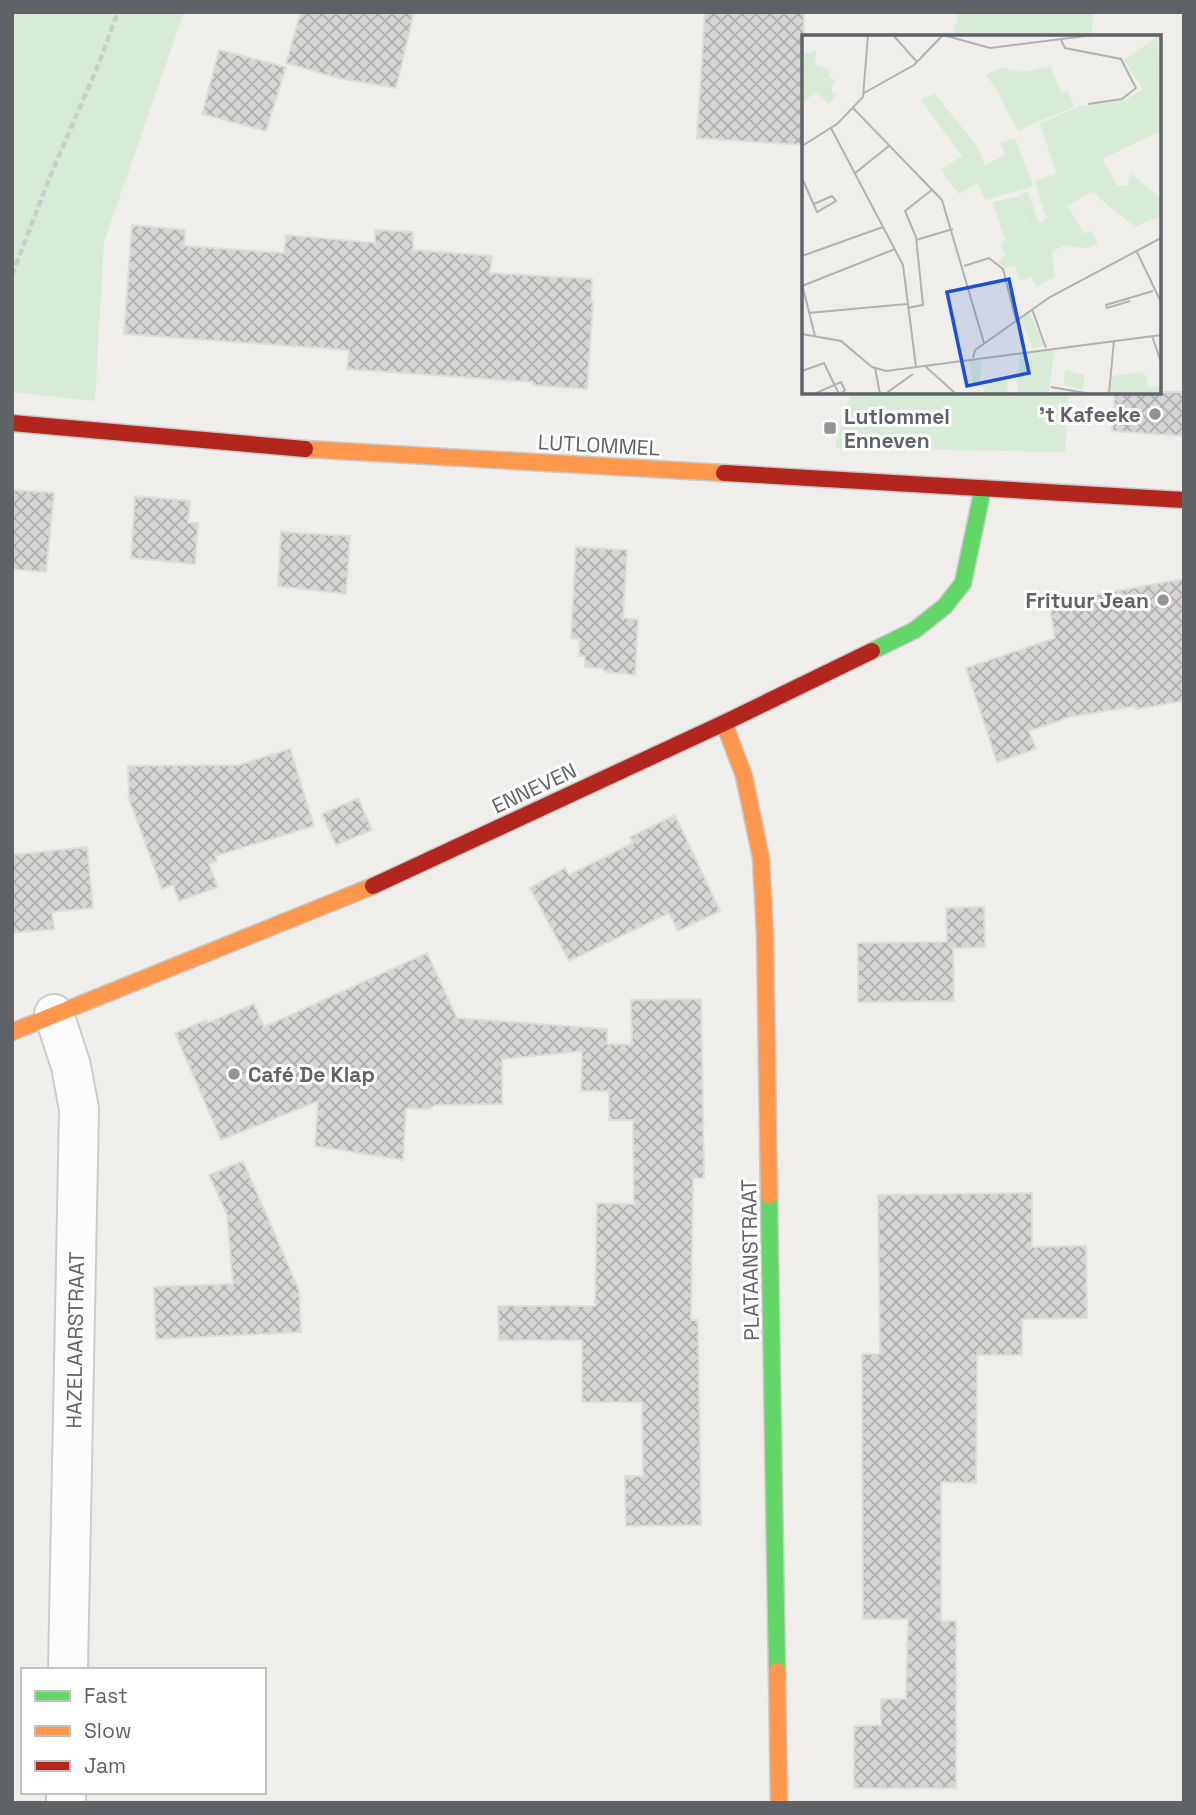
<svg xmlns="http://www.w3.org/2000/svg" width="1196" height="1815" font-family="'Space Grotesk',sans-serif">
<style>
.grass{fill:#d8ebd6}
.building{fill:url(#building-cross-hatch);stroke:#deddd9;stroke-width:2}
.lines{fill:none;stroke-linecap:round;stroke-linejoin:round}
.street-casing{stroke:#cbcccc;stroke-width:42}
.fast-casing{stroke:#cacacb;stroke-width:19}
.slow-casing{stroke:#cacacb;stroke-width:19}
.jam-casing{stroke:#cacacb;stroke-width:19}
.path{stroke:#cacfcc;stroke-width:4.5;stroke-dasharray:7 3.5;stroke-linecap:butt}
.street{stroke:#fdfcfc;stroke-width:38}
.fast{stroke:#63d668;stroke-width:16}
.slow{stroke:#ff974d;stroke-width:16}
.jam{stroke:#b3261e;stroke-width:16}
.poi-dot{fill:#919496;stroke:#fff;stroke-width:2.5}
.labels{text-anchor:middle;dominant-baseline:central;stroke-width:6;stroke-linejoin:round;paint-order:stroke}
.poi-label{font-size:21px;font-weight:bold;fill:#5f6368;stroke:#fff;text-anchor:end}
.street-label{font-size:21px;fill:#5f6368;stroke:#fff}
.inset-road{fill:none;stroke:#b1b2b2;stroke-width:2}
.view{fill:#1d4ed8;fill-opacity:0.15;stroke:#1d4ed8;stroke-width:3.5}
.inset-edge{fill:none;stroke:#5f6368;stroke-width:3.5}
</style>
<defs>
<pattern id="building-cross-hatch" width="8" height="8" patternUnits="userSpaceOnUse" patternTransform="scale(1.75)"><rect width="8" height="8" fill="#d6d5d3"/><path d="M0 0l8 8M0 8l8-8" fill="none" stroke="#b1b0af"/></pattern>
</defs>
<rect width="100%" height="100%" fill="#efeeea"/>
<!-- grass -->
<g class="grass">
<path d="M12 12H184L104 242 95 401 12 392Z"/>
<path d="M959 12H1093L1092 37H952Z"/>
<path d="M851 392H1069L1065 452 835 448Z"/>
</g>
<!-- building -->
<g class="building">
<path d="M301 12H414L396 88 338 78 286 63Z"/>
<path d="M705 12H804V145L697 138Z"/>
<path d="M219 50 286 67 266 131 202 114Z"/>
<path d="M132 225 185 230 184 246 284 253 286 235 375 243V230L413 232V250L492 256 490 273 592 279 591 302H593L587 389 533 385V382L347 369 349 350 124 334Z"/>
<path d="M1115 392H1184V436L1112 431Z"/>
<path d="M12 490 54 493 46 572 12 569Z"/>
<path d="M135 496 190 501 188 523H198L195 564 131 558Z"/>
<path d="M281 532 350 536 346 594 278 586Z"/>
<path d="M576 547 627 550 623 618 638 620 635 675 606 672 602 668 585 667V656H579L580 639 571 638Z"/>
<path d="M1184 579V701L1136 709 1135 706 1070 717 1029 731 1036 749 997 762 966 668 1055 638 1049 603Z"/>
<path d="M290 749 314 826 215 856 217 861 209 864 218 887 179 901 173 885 162 889 129 799 128 766 239 765Z"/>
<path d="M358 798 372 830 336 845 322 814Z"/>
<path d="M675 815 720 911 678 931 669 913 569 961 530 888 565 868 569 875 633 843 630 837Z"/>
<path d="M87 847 93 908 52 912 54 929 12 933V855Z"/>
<path d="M984 907 985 947 953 948 954 1001 858 1002V943L947 942 946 908Z"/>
<path d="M427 953 457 1018 607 1029V1044L632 1045 631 1000 701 999 704 1178H693L691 1320H698L701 1525 626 1526 625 1476H643L642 1402H582V1340H499L498 1306H595L597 1203 634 1204 633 1120H609V1091H581L582 1051 502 1059V1104L435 1105 429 1109 406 1108 403 1160 315 1146 318 1101 221 1140 175 1033 206 1020 207 1023 254 1004 264 1027Z"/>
<path d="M243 1161 299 1290 301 1332 156 1339 154 1287 233 1284 227 1215 209 1175Z"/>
<path d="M1032 1193V1247L1086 1246 1087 1318 1022 1319V1355H977L976 1483 941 1482V1621H956V1788H854V1726L881 1725V1699H906L908 1619H863L862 1354H880L878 1195Z"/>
</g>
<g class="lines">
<!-- street casing -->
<g class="street-casing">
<g id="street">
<path d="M54 1014 71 1066 79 1109 68 1670"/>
<path d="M66 1803V1792"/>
</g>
</g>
<!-- fast casing -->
<g class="fast-casing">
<g id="fast">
<path d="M872 651 915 630 945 606 963 583 983 488"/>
<path d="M769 1196 777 1671"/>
</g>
</g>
<!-- slow casing -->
<g class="slow-casing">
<g id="slow">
<path d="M305 449 724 473"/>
<path d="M724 723 744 776 761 858 765 935 769 1196"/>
<path d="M12 1032 373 886"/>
<path d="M777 1671 779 1803"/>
</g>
</g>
<!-- jam casing -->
<g class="jam-casing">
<g id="jam">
<path d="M12 423 305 449"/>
<path d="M724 473 1184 500"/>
<path d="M373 886 724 723 872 651"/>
</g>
</g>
<!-- path -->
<path class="path" d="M12 275 49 179 99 63 118 12"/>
<!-- street -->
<use href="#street" class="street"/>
<!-- fast -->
<use href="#fast" class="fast"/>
<!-- slow -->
<use href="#slow" class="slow"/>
<!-- jam -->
<use href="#jam" class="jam"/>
</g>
<!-- markers -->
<g class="poi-dot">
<circle cx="1155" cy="414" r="7"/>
<rect x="823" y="421" width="14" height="14" rx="3.5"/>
<circle cx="1163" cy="600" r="7"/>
<circle cx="234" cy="1074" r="7"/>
</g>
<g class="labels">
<!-- poi labels -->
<g class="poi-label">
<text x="1141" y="414">'t Kafeeke</text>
<text x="844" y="416" text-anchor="start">Lutlommel<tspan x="844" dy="24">Enneven</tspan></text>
<text x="1149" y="600">Frituur Jean</text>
<text x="248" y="1074" text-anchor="start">Café De Klap</text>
</g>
<!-- street labels -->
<g class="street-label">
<text transform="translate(599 445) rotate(3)">LUTLOMMEL</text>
<text transform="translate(534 788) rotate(-25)">ENNEVEN</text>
<text transform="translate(750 1260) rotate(-91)">PLATAANSTRAAT</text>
<text transform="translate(75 1340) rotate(-89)">HAZELAARSTRAAT</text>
</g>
</g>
<!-- overview -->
<g transform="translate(802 35)">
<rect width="359" height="359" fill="#efeeea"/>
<path d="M356 1 359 96 300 124 316 151H326L328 138 359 163V181L348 185 325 169 316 151 297 163 292 156 244 183 233 146 254 138 238 88 278 71 323 65 341 54 322 25ZM14 15 13 30 29 35 27 42 34 45 29 56 35 60 27 69 14 57 0 68V20ZM248 31 260 58 227 67 235 87 230 89 208 49 195 56 184 39 200 33 222 37ZM132 58 175 111 183 130 203 120 198 108 213 103 231 151 183 165 176 148 157 159 139 135 160 121 119 65ZM219 161 228 204 263 210 250 217 253 242 234 252 230 242 217 246 213 231 203 232 196 227 203 220 199 209 203 205 191 167ZM227 277 242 310 239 312 230 313 219 284ZM252 315 247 359H215L218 318ZM179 324 178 348 205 345 206 359H180L184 351H171L167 326ZM263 335 283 340 280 355 262 350ZM338 337 344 340 346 352 359 351V357L309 359 310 341Z" fill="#d8ebd6"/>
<path d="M208 49 230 89 216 97 195 56ZM266 56 272 72 235 87 227 67ZM316 151 325 169 348 185 333 192 297 163ZM226 157 237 188 266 171 282 199 288 196 296 208 286 214 228 205 219 159Z" fill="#d8ebd6"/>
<path class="inset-road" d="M91 0 115 27M141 0 188 13 291 0M259 5 263 13 319 24 334 53 320 64 286 69M62 58 112 30 141 0M51 73 140 165 182 308M29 93 101 230 114 332M0 111 35 89 61 62 66 0M52 139 88 110M0 143 15 177 34 166 30 161 12 169M114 205 151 194M334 215 359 267M0 221 81 192M162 231 187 223 201 234 214 286M0 249 13 301M0 251 93 214M328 266 305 273 304 270 351 256M105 273 121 270 114 202 103 176 131 154M230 274 244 313M6 278 105 269M0 299 39 306 70 332 84 336 359 300M350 301 359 327M171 323 173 315 248 262 359 203M123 331 154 359M73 333 78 359M0 336 22 328 37 359M249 352 289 359M12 359 39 347 43 355 39 359M83 359 111 339M307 359 312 305"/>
<path class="view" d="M207 244 227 338 165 351 145 257Z"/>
<rect width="359" height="359" class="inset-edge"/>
</g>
<!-- border -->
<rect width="1196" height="1815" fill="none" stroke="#5f6368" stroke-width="28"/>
<!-- legend -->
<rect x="21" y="1668" width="245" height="126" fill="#ffffff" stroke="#bfc1c3" stroke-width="2"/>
<rect x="35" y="1691" width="35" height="10" fill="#63d668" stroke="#bfc1c3" stroke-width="2"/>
<text x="84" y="1703" font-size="21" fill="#5f6368">Fast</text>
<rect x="35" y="1726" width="35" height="10" fill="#ff974d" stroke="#bfc1c3" stroke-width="2"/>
<text x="84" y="1738" font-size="21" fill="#5f6368">Slow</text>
<rect x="35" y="1761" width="35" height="10" fill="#b3261e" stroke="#bfc1c3" stroke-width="2"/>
<text x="84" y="1773" font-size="21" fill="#5f6368">Jam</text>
</svg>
